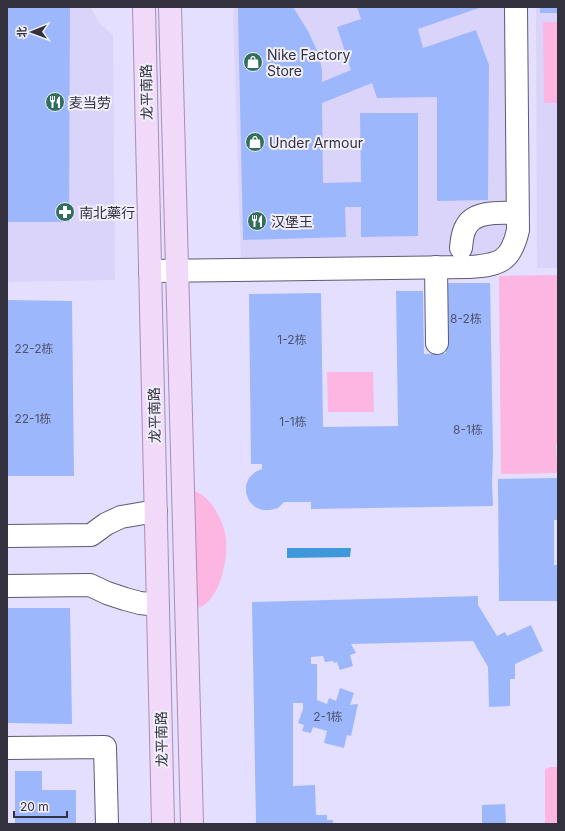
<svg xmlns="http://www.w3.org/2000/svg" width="565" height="831" font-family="Inter,'Noto Sans SC',sans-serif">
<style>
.built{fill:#dad4fa}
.green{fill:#fdb5e1}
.water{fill:#3e98da}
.building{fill:#9db7fd}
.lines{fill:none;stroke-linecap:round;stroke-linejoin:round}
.minor-casing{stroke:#5e5974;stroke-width:24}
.major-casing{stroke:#a98db5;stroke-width:24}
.minor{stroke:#fff;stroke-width:22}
.major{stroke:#f1d9f9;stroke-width:22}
.labels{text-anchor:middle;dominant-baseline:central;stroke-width:4;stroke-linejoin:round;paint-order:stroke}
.number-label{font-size:12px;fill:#4e526d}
.poi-label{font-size:14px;fill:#33313d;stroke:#f1effc;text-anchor:start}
.street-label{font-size:14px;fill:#33313d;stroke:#f1effc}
</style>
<rect width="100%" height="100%" fill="#e4dffe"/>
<!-- built -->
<g class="built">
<path d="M7 7H90L100 24 113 35 115 280 7 282Z"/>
<path d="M234 7H506L507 241 492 256 241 262 233 15Z"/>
<path d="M536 7H558V268H537Z"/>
</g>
<!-- green -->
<g class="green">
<path d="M543 22H558V103H544Z"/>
<path d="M558 275V444H556L557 465 558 466V473L501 474 499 276Z"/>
<path d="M327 372H373L374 412H328Z"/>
<path d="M189 490C193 491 198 492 201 494 213 502 222 520 225 533 230 553 221 597 201 607 199 608 195 608 192 609Z"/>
<path d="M551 767H558V824H545V769Z"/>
</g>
<!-- water -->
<path class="water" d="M287 548H351L350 557 287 558Z"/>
<!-- building -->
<g class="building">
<path d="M7 7H70L69 222H7Z"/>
<path d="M238 7H293L308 31 314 44 319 55 322 70V82L351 70 337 27 361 19 357 7H482L418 29 423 48 476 30 489 65 488 200 437 201V97L377 98 372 83 322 103 323 183 361 182 360 113H418V236L361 237V207H345L346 237 243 240 238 14Z"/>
<rect x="540" y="7" width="18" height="6"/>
<path d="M444 283H490L493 453 492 483 493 506 311 509V502H284L278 508 270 510H262L255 507 249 501 246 493V485L249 478 255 472 262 469V464H251L249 294 321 293 323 427 398 426 396 291H423L424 354 446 353Z"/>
<path d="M7 300 72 301 74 476H7Z"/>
<path d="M558 478V520H554V565H558V601H499L498 479Z"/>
<path d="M478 596V605L497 636 505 632 507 636 531 625 543 651 515 664V679H510V706L489 707 488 667 473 641 351 644 356 653 350 655 353 666 340 670 337 662 334 663 333 661 325 662 323 656 311 657V664H317V700L327 704 329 698 336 701 340 688 354 693 350 705 358 704 351 736 347 735 344 748 324 743 327 731 313 727 311 733 302 731 304 725 298 723 303 709V703H293V786L315 785 316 815H327V820H333V824H256L252 602Z"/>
<path d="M7 608H70L72 724 7 723Z"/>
<path d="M15 771H42V790H76V824H15Z"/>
<path d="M505 804 506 824H482V805Z"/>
</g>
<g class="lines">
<!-- minor casing -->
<g class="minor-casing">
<g id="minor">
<path d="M461 248C462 240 462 233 466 227 474 210 502 213 517 213"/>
<path d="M436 267 437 343"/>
<path d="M150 271 469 267C499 265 511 262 518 230L516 7"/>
<path d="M7 536 91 535 106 524 121 517 156 511"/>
<path d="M7 586 90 585 107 593 125 599 140 603 158 605"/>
<path d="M7 748 105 747 107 824"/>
</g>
</g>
<!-- major casing -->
<g class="major-casing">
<g id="major">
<path d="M144 7 163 824"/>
<path d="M170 7 192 824"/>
</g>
</g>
<!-- minor -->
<use href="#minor" class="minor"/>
<!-- major -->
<use href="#major" class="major"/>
</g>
<!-- icons -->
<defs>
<g id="shop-disc" transform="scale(1)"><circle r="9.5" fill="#316f5c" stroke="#f1effc"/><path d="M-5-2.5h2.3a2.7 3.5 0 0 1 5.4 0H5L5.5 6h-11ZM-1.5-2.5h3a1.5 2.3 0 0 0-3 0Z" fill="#fff"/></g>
<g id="restaurant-disc" transform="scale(1)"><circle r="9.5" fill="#316f5c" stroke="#f1effc"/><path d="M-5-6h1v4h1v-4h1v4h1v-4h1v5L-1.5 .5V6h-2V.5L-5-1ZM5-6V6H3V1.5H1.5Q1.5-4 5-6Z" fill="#fff"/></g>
<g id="pharmacy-disc" transform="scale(1)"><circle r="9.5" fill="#316f5c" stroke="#f1effc"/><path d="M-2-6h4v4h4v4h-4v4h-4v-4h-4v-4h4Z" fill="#fff"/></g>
</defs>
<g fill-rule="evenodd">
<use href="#shop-disc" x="253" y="62"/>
<use href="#restaurant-disc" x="55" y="102"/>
<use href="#shop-disc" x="255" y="142"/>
<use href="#pharmacy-disc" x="65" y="212"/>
<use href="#restaurant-disc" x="257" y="221"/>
</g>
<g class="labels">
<!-- number labels -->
<g class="number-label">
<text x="466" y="318">8-2栋</text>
<text x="292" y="339">1-2栋</text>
<text x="34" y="348">22-2栋</text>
<text x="33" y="418">22-1栋</text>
<text x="293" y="421">1-1栋</text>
<text x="468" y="429">8-1栋</text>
<text x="328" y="716">2-1栋</text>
</g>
<!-- poi labels -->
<g class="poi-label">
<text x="267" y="54">Nike Factory<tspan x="267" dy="16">Store</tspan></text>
<text x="69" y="102">麦当劳</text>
<text x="269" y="142">Under Armour</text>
<text x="79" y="212">南北藥行</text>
<text x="271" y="221">汉堡王</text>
</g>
<!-- street labels -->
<g class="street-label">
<text transform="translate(146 92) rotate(-91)">龙平南路</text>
<text transform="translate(154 415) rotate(-91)">龙平南路</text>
<text transform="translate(161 739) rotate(-91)">龙平南路</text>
</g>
</g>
<!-- border -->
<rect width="565" height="831" fill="none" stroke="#33313d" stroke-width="16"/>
<!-- north arrow -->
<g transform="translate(32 32) rotate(269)" stroke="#f1effc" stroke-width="3" paint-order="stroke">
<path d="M0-3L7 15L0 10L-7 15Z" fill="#33313d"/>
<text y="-6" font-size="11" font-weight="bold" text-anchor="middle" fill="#33313d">北</text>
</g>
<!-- scale -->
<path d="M14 811v6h53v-6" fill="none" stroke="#33313d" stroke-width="2"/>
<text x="20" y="811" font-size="12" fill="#33313d" stroke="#f1effc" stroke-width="3" paint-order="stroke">20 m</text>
</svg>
